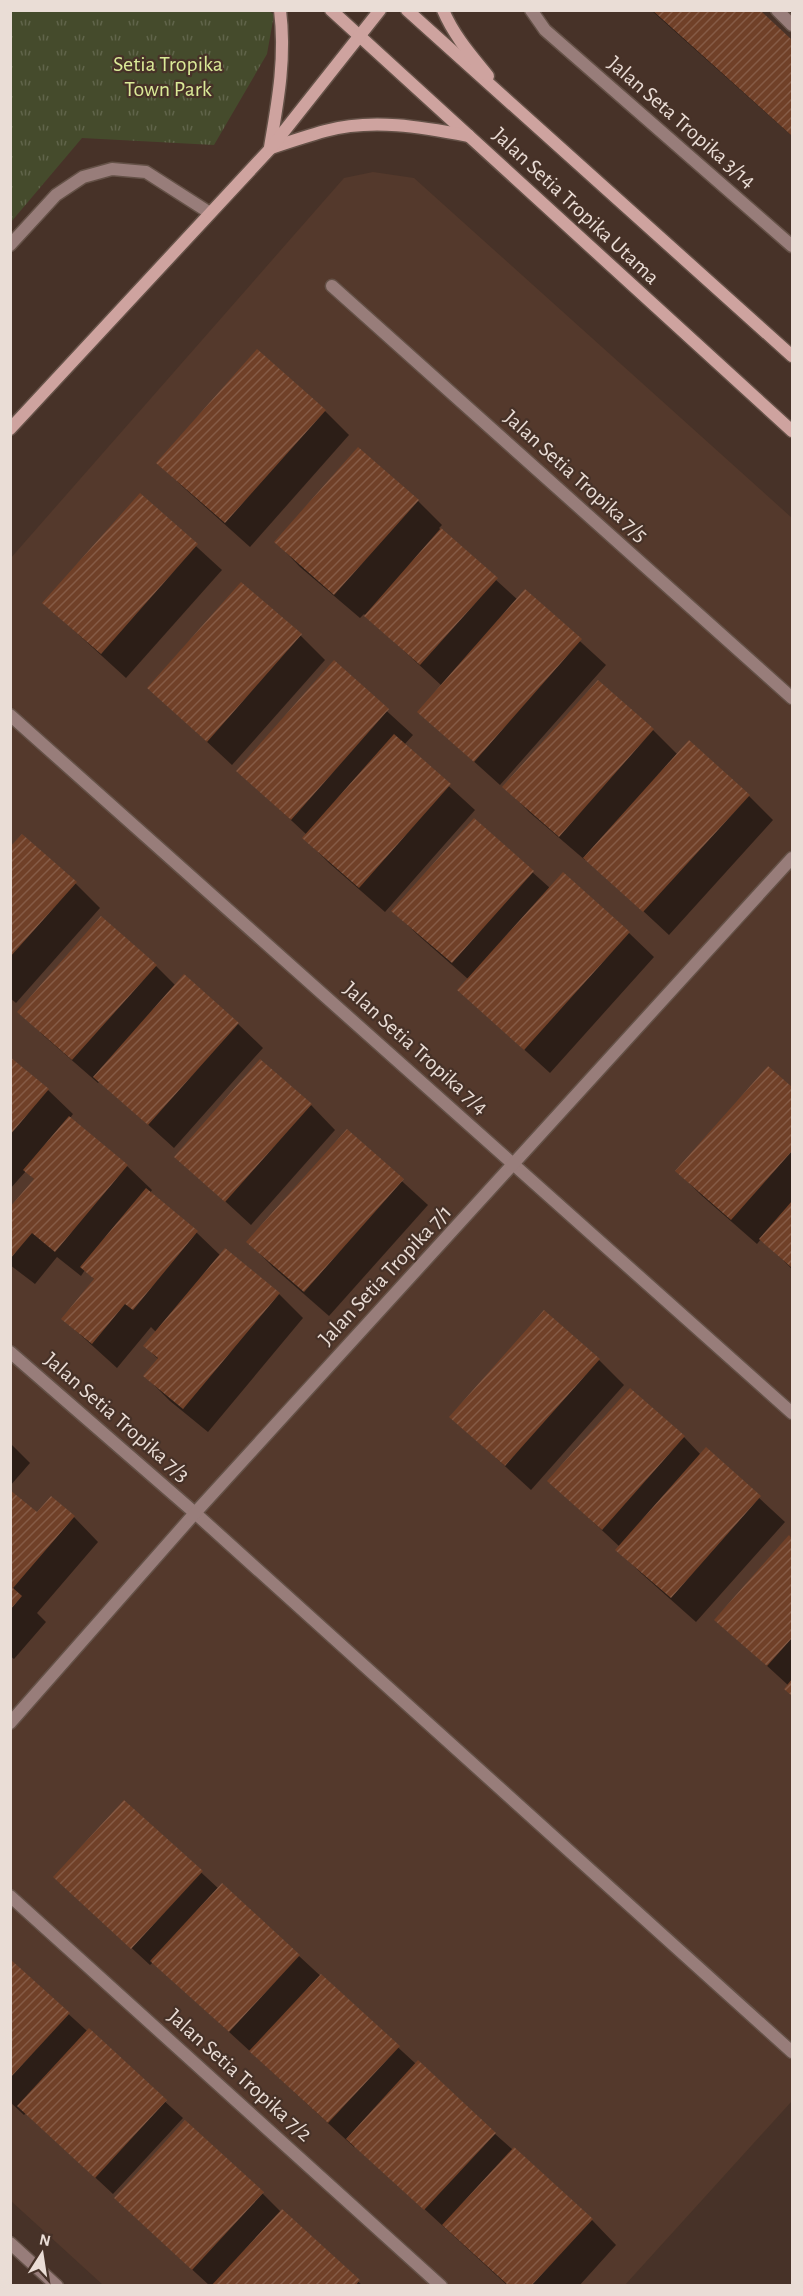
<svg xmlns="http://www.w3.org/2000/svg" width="803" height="2296" font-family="'Alegreya Sans',sans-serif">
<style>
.built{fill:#54392c}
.park{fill:url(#park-tufts)}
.shadow{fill:#0007}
.building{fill:url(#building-hatch)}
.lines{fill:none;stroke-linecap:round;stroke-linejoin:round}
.lane-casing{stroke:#645147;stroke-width:15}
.street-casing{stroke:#645147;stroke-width:15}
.secondary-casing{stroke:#645147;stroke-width:15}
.lane{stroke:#987d7a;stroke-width:12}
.street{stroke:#987d7a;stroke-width:12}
.secondary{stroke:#cea39f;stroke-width:12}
.labels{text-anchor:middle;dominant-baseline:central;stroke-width:4.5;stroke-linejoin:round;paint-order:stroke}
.park-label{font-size:22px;fill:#dae997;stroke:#473228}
.street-label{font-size:22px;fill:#eaddd6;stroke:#473228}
</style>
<defs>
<pattern id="park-tufts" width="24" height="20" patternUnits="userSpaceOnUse" patternTransform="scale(1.5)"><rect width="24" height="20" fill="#454b2c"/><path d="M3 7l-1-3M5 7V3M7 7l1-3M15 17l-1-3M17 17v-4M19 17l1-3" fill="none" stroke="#60644a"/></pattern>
<pattern id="building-hatch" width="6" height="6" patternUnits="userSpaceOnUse" patternTransform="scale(1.5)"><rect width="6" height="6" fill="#704028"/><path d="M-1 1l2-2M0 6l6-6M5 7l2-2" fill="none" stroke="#855b46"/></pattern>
</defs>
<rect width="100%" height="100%" fill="#473228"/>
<!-- built -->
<path class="built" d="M373 172 414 178 792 518V2101L625 2285H103L11 2201 10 559 344 178Z"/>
<!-- park -->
<path class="park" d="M269 10 274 15 267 54 214 145 82 138 11 222V11Z"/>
<!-- shadow -->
<g class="shadow">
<path d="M651 10H757L792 42V136Z"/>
<path d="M325 411 349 435 250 547 183 487 158 463Z"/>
<path d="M140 495 222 570 126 678 44 603Z"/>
<path d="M418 501 442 525 439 528 518 600 526 592 606 665 500 785 419 712 442 686 364 614 360 618 300 567 276 542Z"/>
<path d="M300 635 325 660 232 765 149 688Z"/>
<path d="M334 663 413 735 404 745 475 810 385 912 329 863 304 838 307 835 238 771Z"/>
<path d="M598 682 653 730 678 755 749 796 773 820 669 935 586 858 585 860 529 812 505 787Z"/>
<path d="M474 820 550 888 563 874 629 933 654 957 550 1073 459 990 468 979 418 935 393 911Z"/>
<path d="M10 849 76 884 100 908 16 1003 10 998Z"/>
<path d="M156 966 176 986 238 1024 263 1048 174 1148 100 1081 98 1083 44 1036 19 1011Z"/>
<path d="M10 1059 48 1090 73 1114 70 1118 127 1166 152 1190 150 1193 197 1233 221 1256 279 1294 303 1318 208 1432 170 1401 145 1376 159 1360 145 1346 157 1333 151 1327 117 1368 63 1319 95 1280 85 1270 81 1276 57 1257 35 1284 10 1265V1209L35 1180 26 1171 10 1189Z"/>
<path d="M768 1068 792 1089V1269L761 1239 757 1244 701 1195 677 1171Z"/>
<path d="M311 1105 335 1130 251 1225 176 1156Z"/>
<path d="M347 1131 428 1205 329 1316 273 1267 248 1242Z"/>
<path d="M544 1312 599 1360 624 1385 531 1490 451 1417Z"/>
<path d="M684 1437 701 1455 706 1449 785 1522 696 1622 642 1574 617 1550 620 1547 549 1481Z"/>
<path d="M10 1443 30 1463 10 1486Z"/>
<path d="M10 1492 37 1514 74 1517 98 1542 37 1613 46 1622 14 1659 10 1656Z"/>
<path d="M789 1537 792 1541V1695L786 1689 789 1686 716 1619Z"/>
<path d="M125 1802 219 1889 222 1885 416 2064 592 2220 616 2245 579 2286H508L355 2145 354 2147 153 1962 150 1965 73 1894Z"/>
<path d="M10 1961 183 2118 113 2194 26 2113 24 2115 10 2102Z"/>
<path d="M262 2193 281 2212 363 2286H210L133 2215Z"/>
</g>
<!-- building -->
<g class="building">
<path d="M652 10H760L792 40V136Z"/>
<path d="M257 349 326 410 225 523 156 463Z"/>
<path d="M358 447 419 500 334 595 274 542Z"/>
<path d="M140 493 198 544 101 654 42 603Z"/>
<path d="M441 528 498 578 420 665 364 616Z"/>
<path d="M241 582 302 634 207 742 147 688Z"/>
<path d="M525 589 582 639 474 762 417 712Z"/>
<path d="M334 660 389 709 291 820 236 771Z"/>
<path d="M598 680 654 729 559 837 502 787Z"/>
<path d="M394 734 451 784 359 888 302 838Z"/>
<path d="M689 740 750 795 643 912 583 858Z"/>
<path d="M474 818 534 871 452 963 391 911Z"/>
<path d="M22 834 77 882 10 957V847Z"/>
<path d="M563 872 630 932 524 1050 457 990Z"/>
<path d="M101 916 157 965 72 1060 17 1012Z"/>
<path d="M184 974 239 1023 148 1125 93 1077Z"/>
<path d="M10 1057 49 1089 10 1135Z"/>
<path d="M260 1059 312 1104 225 1202 174 1157Z"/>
<path d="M768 1066 792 1087V1151L731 1220 675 1171Z"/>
<path d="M69 1116 128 1165 55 1252 32 1233 10 1259V1207L34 1179 23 1170Z"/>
<path d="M347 1129 404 1179 304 1292 246 1242Z"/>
<path d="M146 1188 198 1231 133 1310 125 1304 92 1344 61 1319 94 1279 80 1267Z"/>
<path d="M792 1201V1268L759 1239Z"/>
<path d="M225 1248 280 1293 183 1409 143 1376 158 1358 143 1346Z"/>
<path d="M544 1310 600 1359 505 1466 449 1417Z"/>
<path d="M630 1388 685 1436 602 1530 547 1481Z"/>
<path d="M706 1447 761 1496 671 1598 615 1550Z"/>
<path d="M10 1490 37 1512 51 1496 75 1516 13 1588 22 1596 10 1610Z"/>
<path d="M789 1535 792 1539V1638L767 1666 714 1620Z"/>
<path d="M792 1679V1696L784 1689Z"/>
<path d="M124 1800 203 1871 131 1949 53 1877Z"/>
<path d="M222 1883 300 1955 229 2032 150 1961Z"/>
<path d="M10 1959 70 2013 10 2078Z"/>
<path d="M321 1974 400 2046 328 2123 249 2051Z"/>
<path d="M89 2028 167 2100 95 2178 17 2106Z"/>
<path d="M418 2060 496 2133 424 2210 346 2139Z"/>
<path d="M185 2120 264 2192 192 2270 114 2198Z"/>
<path d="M514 2147 593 2219 531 2286H509L442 2225Z"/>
<path d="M282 2209 360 2280 355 2286H211Z"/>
</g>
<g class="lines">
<!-- lane casing -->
<g class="lane-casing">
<g id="lane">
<path d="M777 10 792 25"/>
<path d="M10 245 56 195 83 177 112 169 146 172 210 213"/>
<path d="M195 1513 792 2052"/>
</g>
</g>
<!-- street casing -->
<g class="street-casing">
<g id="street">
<path d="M531 10 545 30 792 246"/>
<path d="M332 286 792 698"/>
<path d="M10 715 792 1413"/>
<path d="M10 1352 195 1513"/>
<path d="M10 1723 195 1513 792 858"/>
<path d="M10 1896 441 2286"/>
<path d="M10 2243 57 2286"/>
</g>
</g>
<!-- secondary casing -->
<g class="secondary-casing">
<g id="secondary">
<path d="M331 10 792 431"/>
<path d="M407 10 792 356"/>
<path d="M443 10C454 36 471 55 488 76"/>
<path d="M270 147C278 101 286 57 280 10"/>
<path d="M271 148C289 142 307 136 325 131 372 118 422 127 469 136"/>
<path d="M10 429 270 149 380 10"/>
</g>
</g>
<!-- lane -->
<use href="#lane" class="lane"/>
<!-- street -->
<use href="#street" class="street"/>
<!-- secondary -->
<use href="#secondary" class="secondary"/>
</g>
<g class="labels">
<!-- park labels -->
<g class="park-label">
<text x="168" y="64">Setia Tropika<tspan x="168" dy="25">Town Park</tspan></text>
</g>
<!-- street labels -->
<g class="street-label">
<text transform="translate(682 122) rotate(41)">Jalan Seta Tropika 3/14</text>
<text transform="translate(576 206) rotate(43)">Jalan Setia Tropika Utama</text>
<text transform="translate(576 476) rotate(42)">Jalan Setia Tropika 7/5</text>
<text transform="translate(416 1048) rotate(42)">Jalan Setia Tropika 7/4</text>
<text transform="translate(385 1275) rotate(-47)">Jalan Setia Tropika 7/1</text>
<text transform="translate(117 1417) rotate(41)">Jalan Setia Tropika 7/3</text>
<text transform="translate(240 2075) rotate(42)">Jalan Setia Tropika 7/2</text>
</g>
</g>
<!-- border -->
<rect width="803" height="2296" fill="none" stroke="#eaddd6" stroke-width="24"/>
<!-- north arrow -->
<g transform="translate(42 2254) rotate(12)" stroke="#473228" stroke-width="4.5" paint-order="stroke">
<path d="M0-4.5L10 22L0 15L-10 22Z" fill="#eaddd6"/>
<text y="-9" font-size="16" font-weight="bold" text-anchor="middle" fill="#eaddd6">N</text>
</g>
</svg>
